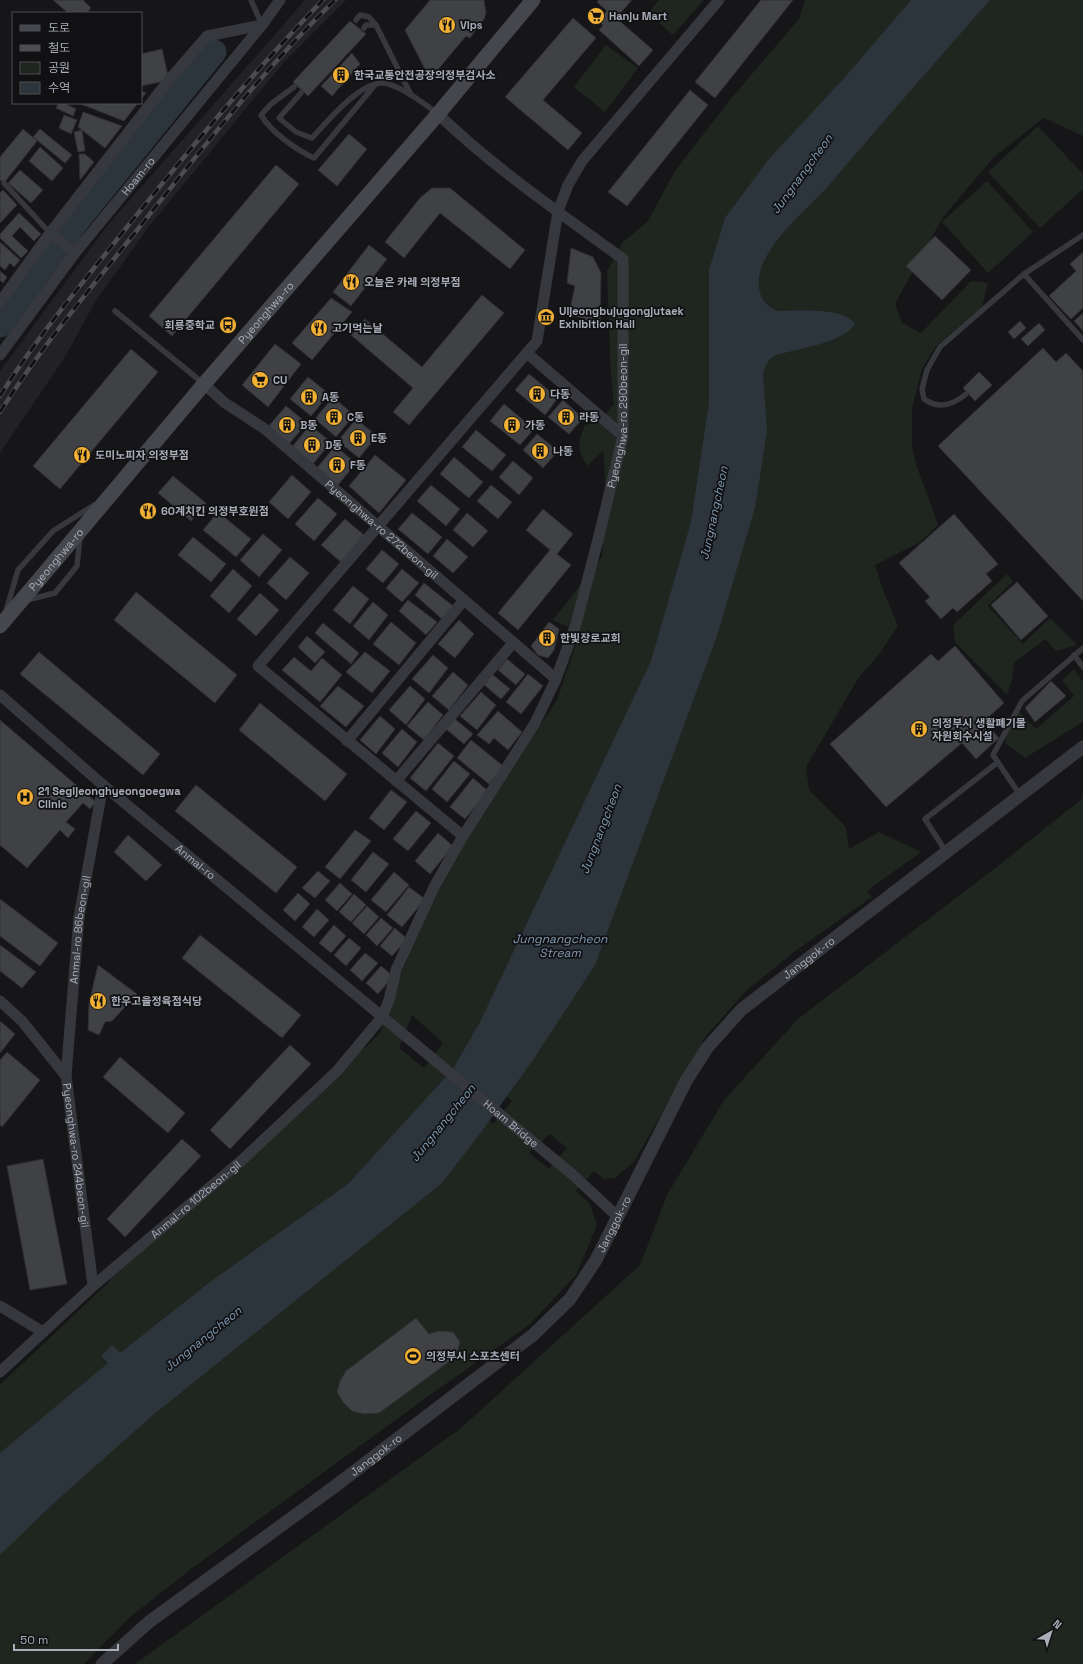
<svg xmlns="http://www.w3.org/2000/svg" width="1083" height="1664" font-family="'Space Grotesk','Noto Sans KR',sans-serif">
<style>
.built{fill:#222225}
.green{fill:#1e261f;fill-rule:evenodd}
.water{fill:#2c353c}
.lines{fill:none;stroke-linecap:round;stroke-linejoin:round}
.river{stroke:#2c353c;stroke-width:25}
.building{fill:#404145;stroke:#303034}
.service{stroke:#37383d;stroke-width:5.5}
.minor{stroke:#37383d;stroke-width:11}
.tertiary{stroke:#37383d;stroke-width:13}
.secondary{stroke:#45474d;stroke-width:15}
.rail-casing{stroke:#4a4c52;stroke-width:4.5}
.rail{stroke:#111113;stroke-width:3;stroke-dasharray:9;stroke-linecap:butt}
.labels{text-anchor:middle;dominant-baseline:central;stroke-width:3.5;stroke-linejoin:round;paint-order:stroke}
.poi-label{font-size:11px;font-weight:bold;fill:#a8adb8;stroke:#111113;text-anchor:start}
.street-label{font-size:11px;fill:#a8adb8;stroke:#111113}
.water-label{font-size:12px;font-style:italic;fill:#7f9bb3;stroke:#111113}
</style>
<rect width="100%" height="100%" fill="#161618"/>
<!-- built -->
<path class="built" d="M305 0H346L285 61 147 229 95 302 65 357 0 453V371L107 226Z"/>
<!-- green -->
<g class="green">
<path d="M659 0H704L673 35 648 13Z"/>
<path d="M805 0H1083V136L1044 118 994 157 943 217 895 304 902 323 921 333 971 281 988 283 982 307 936 346 922 369 912 408V446L916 464 938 525 919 543 875 565 883 590 898 626 877 657 859 677 806 767 809 790 846 827 849 849 879 832 921 852 867 891 872 897 794 952 746 991 706 1036 634 1162 615 1178 604 1179 594 1171 576 1191 590 1204 597 1225 576 1275 529 1325 423 1400 191 1569 129 1618 84 1664H0V1385L110 1281 112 1276 272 1128 333 1068 366 1047 380 1033 398 981 438 888 455 855 557 700 580 632 553 620 602 557 605 474 603 451 587 466C577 448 577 444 585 425L599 422 614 404 611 378 607 272 622 243 648 221 675 171 729 101 799 19ZM412 1015 443 1043 424 1068 399 1048ZM471 1067 512 1101 493 1124 454 1093ZM550 1134 567 1148 549 1169 529 1153Z"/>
<path d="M606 45 638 68 605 112 574 87Z"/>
<path d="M1038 126 1083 174V189L1040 228 988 172Z"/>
<path d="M987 181 1033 232 988 273 942 222Z"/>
<path d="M1007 574 1013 581 988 606 1023 644 1050 618 1077 645 1056 651 1045 639 1014 663 1012 680 1007 695 955 642 953 625Z"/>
<path d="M1074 669 1083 682V722L1025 758 1006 744 1003 729 1020 712 1036 729 1074 696 1062 680Z"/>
<path d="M1083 798V1664H135L461 1428 640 1265 667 1195 724 1100 798 1019 1003 862Z"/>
</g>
<!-- water -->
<path class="water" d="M911 0H990C936 61 882 123 829 185 807 210 779 231 764 261 755 279 756 304 778 311 796 311 846 307 855 324 843 343 797 349 776 355 768 359 766 364 763 373L767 431 755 508 716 639 595 965 535 1057 482 1131 442 1183 153 1415 55 1502 0 1555V1453L108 1363 101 1356 112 1345 120 1353 210 1282 348 1184 453 1069 481 1020 651 661 691 522 709 403V270L725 218 768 160 846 76Z"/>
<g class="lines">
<!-- river -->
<path class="river" d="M0 325 77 221 214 52"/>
</g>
<!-- building -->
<g class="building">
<path d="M53 0H83L91 8 87 13H68Z"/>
<path d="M430 0H484L486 13 484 19 470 38 466 36 430 79 405 30Z"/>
<path d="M599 0H632L616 18 653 50 639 66 599 30 603 25 598 20 607 11 597 2Z"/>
<path d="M761 0H793L715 98 695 82Z"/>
<path d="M573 18 596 38 543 100 582 133 568 150 505 97Z"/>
<path d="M350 21 366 34 308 96 293 82Z"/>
<path d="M162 49 169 80 141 86V54Z"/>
<path d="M352 53 360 64 332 96 321 86Z"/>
<path d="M690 90 708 105 627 206 608 192Z"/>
<path d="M141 91 146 93 141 99Z"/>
<path d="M59 103H64L76 109 73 116 56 108Z"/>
<path d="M78 103H138L124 121Z"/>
<path d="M83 112 122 126 105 148 78 127Z"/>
<path d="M64 115 77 120 71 134 59 128Z"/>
<path d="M23 129 37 141 4 183 0 180V157Z"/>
<path d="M40 129 72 155 65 163 33 137Z"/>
<path d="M82 130 85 151 78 152 74 132Z"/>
<path d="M349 134 367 149 337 186 318 170Z"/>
<path d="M40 147 63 168 52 181 29 161Z"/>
<path d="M79 154H85L94 162 80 180Z"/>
<path d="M276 165 299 184 172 336 149 316Z"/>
<path d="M20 170 43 190 31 203 8 183Z"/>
<path d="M432 188H450L525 250 510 269 440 213 404 258 385 242 420 198Z"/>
<path d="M3 190 17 205 0 223V193Z"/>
<path d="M19 213 41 234 34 241 20 227 12 236 28 251 21 258 0 238V234Z"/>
<path d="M935 236 971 270 942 300 906 266Z"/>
<path d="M0 242 20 260 14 267 10 263 5 270 0 266Z"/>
<path d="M369 245 387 259 351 306 333 292Z"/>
<path d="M571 248 593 257 601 273 600 324 569 314 575 286 567 283Z"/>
<path d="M1083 252V308L1071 319 1049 296 1076 271 1070 264Z"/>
<path d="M0 271 7 277 3 283 0 280Z"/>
<path d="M482 295 504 313 409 425 393 412 413 388 351 335 365 319 422 367Z"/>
<path d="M331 298 352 312 312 360 292 343Z"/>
<path d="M1083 313V331L1074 321Z"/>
<path d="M1020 321 1026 328 1014 339 1008 332Z"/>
<path d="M1039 323 1045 330 1028 346 1021 339Z"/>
<path d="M275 344 301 364 268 407 242 385Z"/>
<path d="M1043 348 1056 362 1066 353 1083 371V601L938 446Z"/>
<path d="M131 349 158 372 60 489 33 466Z"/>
<path d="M979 372 992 385 975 401 963 388Z"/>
<path d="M529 374 558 398 545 415 515 390Z"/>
<path d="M308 377 329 394 311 416 290 399Z"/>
<path d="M333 397 354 415 336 437 315 419Z"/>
<path d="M563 400 583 418 569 434 548 417Z"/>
<path d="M504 404 534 429 520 445 490 421Z"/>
<path d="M286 406 307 423 288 445 267 428Z"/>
<path d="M356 419 377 436 359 458 338 441Z"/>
<path d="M310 425 331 442 313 464 292 447Z"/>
<path d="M476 430 506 455 492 471 462 447Z"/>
<path d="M537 434 558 451 543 468 523 450Z"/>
<path d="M335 446 356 463 338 485 317 468Z"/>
<path d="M375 455 406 480 379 513 349 486Z"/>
<path d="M454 457 483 482 469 498 440 474Z"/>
<path d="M513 461 533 478 519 495 499 477Z"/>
<path d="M292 475 311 492 288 519 269 502Z"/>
<path d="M173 476 206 503 191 521 158 493Z"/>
<path d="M431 485 460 509 446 526 417 501Z"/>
<path d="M491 485 512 502 498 519 477 501Z"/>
<path d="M318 498 337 514 314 541 295 524Z"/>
<path d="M543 509 573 534 557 554 571 565 518 630 498 613 550 550 526 530Z"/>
<path d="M218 512 251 539 236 557 203 530Z"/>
<path d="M412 513 442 537 428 554 398 529Z"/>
<path d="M467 513 488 531 473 547 453 530Z"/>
<path d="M954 514 998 564 986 574 992 581 957 612 953 608 941 619 925 601 930 597 899 563Z"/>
<path d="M345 519 364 535 341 562 321 545Z"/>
<path d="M263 534 282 550 259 577 240 560Z"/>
<path d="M193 537 226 564 211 582 178 555Z"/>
<path d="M447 539 468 557 453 573 433 556Z"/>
<path d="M382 550 399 564 383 583 366 569Z"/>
<path d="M290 557 309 573 286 600 267 583Z"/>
<path d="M233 569 252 586 229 613 210 596Z"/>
<path d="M402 569 419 583 402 602 386 588Z"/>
<path d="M1017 582 1048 616 1021 640 991 605Z"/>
<path d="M424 583 453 606 442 619 415 595Z"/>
<path d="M353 586 369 599 350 624 333 610Z"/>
<path d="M136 592 237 675 215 703 114 620Z"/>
<path d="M260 593 279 610 256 636 237 619Z"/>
<path d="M408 600 437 622 426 635 399 611Z"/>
<path d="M373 602 388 615 369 640 353 626Z"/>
<path d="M459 620 474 634 455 658 438 644Z"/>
<path d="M391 622 416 643 399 665 373 644Z"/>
<path d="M549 622 559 629 554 650 548 658 538 655 531 646Z"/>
<path d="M323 623 359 653 351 664 315 633Z"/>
<path d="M307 636 325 652 315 663 298 647Z"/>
<path d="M955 646 1004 703 984 721 999 738 976 759 962 743 886 807 830 744 931 654 938 661Z"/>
<path d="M39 652 160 754 143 775 20 674Z"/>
<path d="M365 652 390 671 372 693 346 672Z"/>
<path d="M433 655 448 668 429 693 412 679Z"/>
<path d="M294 657 311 671 322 658 342 675 320 702 282 670Z"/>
<path d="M507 659 525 674 516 685 498 670Z"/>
<path d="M453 672 468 685 449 710 432 696Z"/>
<path d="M492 674 510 689 501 699 483 684Z"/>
<path d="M528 674 543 686 521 714 506 702Z"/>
<path d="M1051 681 1066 696 1035 722 1025 708Z"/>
<path d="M338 686 364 706 346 727 320 706Z"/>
<path d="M410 686 425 699 406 725 389 710Z"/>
<path d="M481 692 496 705 477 730 460 716Z"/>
<path d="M428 702 443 715 424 740 407 726Z"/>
<path d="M260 703 347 774 325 801 239 730Z"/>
<path d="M498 711 522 732 508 750 494 738 489 744 477 735Z"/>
<path d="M380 716 395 729 376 754 360 740Z"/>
<path d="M455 719 473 734 464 744 446 729Z"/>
<path d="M0 720 96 802 90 809 83 803 66 822 75 829 68 838 60 830 27 868 0 845Z"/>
<path d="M402 729 417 742 398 767 382 753Z"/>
<path d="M471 740 503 766 489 784 457 758Z"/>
<path d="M438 743 454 756 426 791 410 778Z"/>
<path d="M454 761 470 774 447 802 432 789Z"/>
<path d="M473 778 488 791 465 819 450 807Z"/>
<path d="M196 785 297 867 276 893 175 811Z"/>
<path d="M391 790 407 802 384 830 369 818Z"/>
<path d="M416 811 431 823 408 851 393 839Z"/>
<path d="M355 830 371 841 340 879 325 867Z"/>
<path d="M438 833 453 846 430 874 415 861Z"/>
<path d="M128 835 162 865 146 881 114 852Z"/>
<path d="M373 852 389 864 366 892 351 880Z"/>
<path d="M318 871 330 881 315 898 302 888Z"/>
<path d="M394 872 409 885 386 912 371 900Z"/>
<path d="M340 883 352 894 337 911 325 900Z"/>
<path d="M409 887 425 899 402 927 387 915Z"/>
<path d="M298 893 310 904 295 921 283 910Z"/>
<path d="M354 894 366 905 351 922 339 912Z"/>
<path d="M0 899 58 943 40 966 0 936Z"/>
<path d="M367 906 379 917 364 934 352 923Z"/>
<path d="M317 909 329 920 314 937 302 927Z"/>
<path d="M381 918 393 928 377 946 366 935Z"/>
<path d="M334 925 346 936 331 953 319 943Z"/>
<path d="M395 928 407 939 392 956 380 946Z"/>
<path d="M200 935 301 1015 282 1038 182 958Z"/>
<path d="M349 938 361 948 346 966 334 955Z"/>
<path d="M0 945 36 972 22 988 0 971Z"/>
<path d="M365 953 378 963 362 981 350 970Z"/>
<path d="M98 965 137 994 112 1021 105 1022 99 1035 88 1030 89 1003Z"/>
<path d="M381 966 393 976 378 994 366 983Z"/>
<path d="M0 1021 15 1034 0 1053Z"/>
<path d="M290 1045 311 1064 230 1149 210 1130Z"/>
<path d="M7 1052 40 1080 2 1127 0 1125V1060Z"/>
<path d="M120 1057 185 1113 168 1133 103 1077Z"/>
<path d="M182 1139 201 1156 125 1237 107 1219Z"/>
<path d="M43 1159 67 1284 30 1290 7 1166Z"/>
<path d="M416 1318 429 1334 439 1331 453 1332 460 1342 457 1353 450 1361 379 1413 364 1414 352 1411 343 1402 337 1392 340 1381 346 1371Z"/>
</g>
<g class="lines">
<!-- service -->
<g class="service">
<path d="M251 0 262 25"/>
<path d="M356 20 360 15 369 17 376 25"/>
<path d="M364 28 366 25H376L411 95"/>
<path d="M294 87 271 104 261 115C271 132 295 149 314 158L375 85"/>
<path d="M301 93 279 118 296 132 312 138C327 122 360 81 384 83 400 85 425 104 438 114"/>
<path d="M4 183 50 233"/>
<path d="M1024 274 1083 340"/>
<path d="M115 311 204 384"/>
<path d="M966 394C953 405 939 410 924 399L922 389 927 370 940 347 1024 274 1083 235"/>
<path d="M27 600 55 593 77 566 80 538"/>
<path d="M6 611 18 570 53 531 94 505"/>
<path d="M1074 655 1083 667"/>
<path d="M1020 795 993 755 1022 701 1083 648"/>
<path d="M946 852 925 819 998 762"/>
</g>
<!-- minor -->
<g class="minor">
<path d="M50 233 75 253"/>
<path d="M0 302 50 233 169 80 207 36 262 25"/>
<path d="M527 353 623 436"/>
<path id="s1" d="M0 355 75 253 262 25 280 0"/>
<path id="s2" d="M204 384 225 403 265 429 556 679"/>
<path id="s3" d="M0 695 103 785 573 1175 617 1216"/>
<path d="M347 741 464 600"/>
<path d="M396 781 513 643"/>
<path d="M463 836 258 666 537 341 558 211 568 185 582 161 719 0"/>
<path id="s4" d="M0 1001 22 1021 66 1076 93 1286"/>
<path id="s5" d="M66 1076 79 917 103 785"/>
<path d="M0 1306 43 1332"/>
<path id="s6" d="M0 1372 93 1286 241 1161 337 1071 382 1017 389 1000 396 970 434 887 463 836 535 723 556 679 576 624 600 532 623 436V259C560 213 494 168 438 114"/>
</g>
<!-- tertiary -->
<path class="tertiary" id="s7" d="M102 1664 149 1622 334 1487 533 1335 570 1299 596 1260 686 1081 707 1048 741 1010 1083 747"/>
<!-- secondary -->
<path class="secondary" id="s8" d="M0 626 204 384 438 114 533 0"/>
<!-- rail casing -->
<g class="rail-casing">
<g id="rail">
<path d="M0 396C38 336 83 282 127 227 190 149 253 72 323 0"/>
<path d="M0 412C41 347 91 288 138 229 201 150 263 70 335 0"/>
</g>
</g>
<!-- rail -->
<use href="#rail" class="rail"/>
</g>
<!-- icons -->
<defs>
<g id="supermarket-disc" transform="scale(0.9)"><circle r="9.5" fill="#f2b134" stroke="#111113"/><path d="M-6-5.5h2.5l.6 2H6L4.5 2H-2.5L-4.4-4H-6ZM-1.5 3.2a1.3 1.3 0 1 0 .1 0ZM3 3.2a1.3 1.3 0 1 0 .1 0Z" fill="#111"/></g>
<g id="restaurant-disc" transform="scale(0.9)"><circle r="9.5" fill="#f2b134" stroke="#111113"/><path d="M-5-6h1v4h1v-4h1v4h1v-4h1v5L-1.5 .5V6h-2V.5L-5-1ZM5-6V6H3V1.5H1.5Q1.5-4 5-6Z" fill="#111"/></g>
<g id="building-disc" transform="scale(0.9)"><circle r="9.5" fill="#f2b134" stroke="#111113"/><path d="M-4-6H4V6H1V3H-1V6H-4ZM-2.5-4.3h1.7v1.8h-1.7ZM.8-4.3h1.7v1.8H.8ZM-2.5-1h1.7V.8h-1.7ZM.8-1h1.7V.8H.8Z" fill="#111"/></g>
<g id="museum-disc" transform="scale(0.9)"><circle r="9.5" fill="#f2b134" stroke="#111113"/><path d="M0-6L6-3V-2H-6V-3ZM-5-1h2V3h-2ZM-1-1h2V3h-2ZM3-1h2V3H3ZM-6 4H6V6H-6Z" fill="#111"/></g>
<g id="bus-disc" transform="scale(0.9)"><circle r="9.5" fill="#f2b134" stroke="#111113"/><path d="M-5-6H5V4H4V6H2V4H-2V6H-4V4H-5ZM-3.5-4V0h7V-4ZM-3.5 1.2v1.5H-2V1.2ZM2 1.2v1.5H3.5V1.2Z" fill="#111"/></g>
<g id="hospital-disc" transform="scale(0.9)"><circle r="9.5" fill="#f2b134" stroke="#111113"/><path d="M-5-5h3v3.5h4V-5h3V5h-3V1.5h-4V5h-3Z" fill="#111"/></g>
<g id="stadium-disc" transform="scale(0.9)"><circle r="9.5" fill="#f2b134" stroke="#111113"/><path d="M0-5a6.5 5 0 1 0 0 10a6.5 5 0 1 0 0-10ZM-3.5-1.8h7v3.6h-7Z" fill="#111"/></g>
</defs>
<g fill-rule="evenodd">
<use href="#supermarket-disc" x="596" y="16"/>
<use href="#restaurant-disc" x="447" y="25"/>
<use href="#building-disc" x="341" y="75"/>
<use href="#restaurant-disc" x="351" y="282"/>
<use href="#museum-disc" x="546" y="317"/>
<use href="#bus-disc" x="228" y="325"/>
<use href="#restaurant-disc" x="319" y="328"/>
<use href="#supermarket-disc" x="260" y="380"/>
<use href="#building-disc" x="537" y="394"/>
<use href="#building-disc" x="309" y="397"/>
<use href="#building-disc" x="334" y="417"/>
<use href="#building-disc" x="566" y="417"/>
<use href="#building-disc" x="287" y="425"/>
<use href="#building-disc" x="512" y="425"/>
<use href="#building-disc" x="358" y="438"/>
<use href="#building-disc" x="312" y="445"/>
<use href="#building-disc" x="540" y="451"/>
<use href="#restaurant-disc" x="82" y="455"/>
<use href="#building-disc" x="337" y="465"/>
<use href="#restaurant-disc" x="148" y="511"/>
<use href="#building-disc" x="547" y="638"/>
<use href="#building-disc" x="919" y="729"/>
<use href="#hospital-disc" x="25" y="797"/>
<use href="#restaurant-disc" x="98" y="1001"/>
<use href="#stadium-disc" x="413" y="1356"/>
</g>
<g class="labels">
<!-- poi labels -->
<g class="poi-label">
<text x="609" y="16">Hanju Mart</text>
<text x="460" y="25">Vips</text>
<text x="354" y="75">한국교통안전공장의정부검사소</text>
<text x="364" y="282">오늘은 카레 의정부점</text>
<text x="559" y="311">Uijeongbujugongjutaek<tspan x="559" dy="13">Exhibition Hall</tspan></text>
<text x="215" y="325" text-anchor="end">회룡중학교</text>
<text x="332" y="328">고기먹는날</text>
<text x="273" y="380">CU</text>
<text x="550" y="394">다동</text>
<text x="322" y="397">A동</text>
<text x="347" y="417">C동</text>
<text x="579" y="417">라동</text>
<text x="300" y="425">B동</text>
<text x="525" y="425">가동</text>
<text x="371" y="438">E동</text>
<text x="325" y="445">D동</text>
<text x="553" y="451">나동</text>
<text x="95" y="455">도미노피자 의정부점</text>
<text x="350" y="465">F동</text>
<text x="161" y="511">60계치킨 의정부호원점</text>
<text x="560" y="638">한빛장로교회</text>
<text x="932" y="723">의정부시 생활폐기물<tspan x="932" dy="13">자원회수시설</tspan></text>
<text x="38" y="791">21 Segijeonghyeongoegwa<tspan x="38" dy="13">Clinic</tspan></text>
<text x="111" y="1001">한우고을정육점식당</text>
<text x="426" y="1356">의정부시 스포츠센터</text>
</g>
<!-- street labels -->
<g class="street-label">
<text stroke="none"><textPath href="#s1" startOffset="226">Hoam-ro</textPath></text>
<text stroke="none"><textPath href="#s8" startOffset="411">Pyeonghwa-ro</textPath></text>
<text stroke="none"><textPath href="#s6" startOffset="1176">Pyeonghwa-ro 290beon-gil</textPath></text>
<text stroke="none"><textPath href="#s2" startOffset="230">Pyeonghwa-ro 272beon-gil</textPath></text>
<text stroke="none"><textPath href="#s8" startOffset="87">Pyeonghwa-ro</textPath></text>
<text stroke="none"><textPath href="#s3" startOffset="257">Anmal-ro</textPath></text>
<text stroke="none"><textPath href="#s5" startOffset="147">Anmal-ro 86beon-gil</textPath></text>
<text stroke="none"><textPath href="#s7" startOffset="1017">Janggok-ro</textPath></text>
<text stroke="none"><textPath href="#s3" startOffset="667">Hoam Bridge</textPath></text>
<text stroke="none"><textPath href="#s4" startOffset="180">Pyeonghwa-ro 244beon-gil</textPath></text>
<text stroke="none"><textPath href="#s6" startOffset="261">Anmal-ro 102beon-gil</textPath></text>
<text stroke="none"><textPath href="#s7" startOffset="681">Janggok-ro</textPath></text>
<text stroke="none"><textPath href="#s7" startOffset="345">Janggok-ro</textPath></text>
</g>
<!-- water labels -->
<g class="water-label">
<text transform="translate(802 174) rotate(-54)">Jungnangcheon</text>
<text transform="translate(714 513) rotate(-78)">Jungnangcheon</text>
<text transform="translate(601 829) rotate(-69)">Jungnangcheon</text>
<text x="560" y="939">Jungnangcheon<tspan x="560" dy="14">Stream</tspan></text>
<text transform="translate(443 1123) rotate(-51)">Jungnangcheon</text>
<text transform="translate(203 1339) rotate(-39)">Jungnangcheon</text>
</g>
</g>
<!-- legend -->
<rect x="12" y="12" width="130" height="92" fill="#111113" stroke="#4d4f55"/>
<rect x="20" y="25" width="20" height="6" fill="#45474d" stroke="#4d4f55"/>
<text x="48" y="32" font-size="12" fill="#a8adb8">도로</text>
<rect x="20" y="45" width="20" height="6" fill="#4a4c52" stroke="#4d4f55"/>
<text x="48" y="52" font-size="12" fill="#a8adb8">철도</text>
<rect x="20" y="62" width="20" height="12" fill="#1e261f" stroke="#4d4f55"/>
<text x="48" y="72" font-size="12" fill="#a8adb8">공원</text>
<rect x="20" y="82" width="20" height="12" fill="#2c353c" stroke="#4d4f55"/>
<text x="48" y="92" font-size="12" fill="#a8adb8">수역</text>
<!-- north arrow -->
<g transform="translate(1051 1632) rotate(39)" stroke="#111113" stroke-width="3" paint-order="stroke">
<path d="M0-3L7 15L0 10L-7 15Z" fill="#a8adb8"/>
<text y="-6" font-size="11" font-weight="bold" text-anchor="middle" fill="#a8adb8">N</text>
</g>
<!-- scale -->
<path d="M14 1644v6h104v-6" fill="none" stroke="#a8adb8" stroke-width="2"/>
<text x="20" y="1644" font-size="12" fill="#a8adb8" stroke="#111113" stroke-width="3" paint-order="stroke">50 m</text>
</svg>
